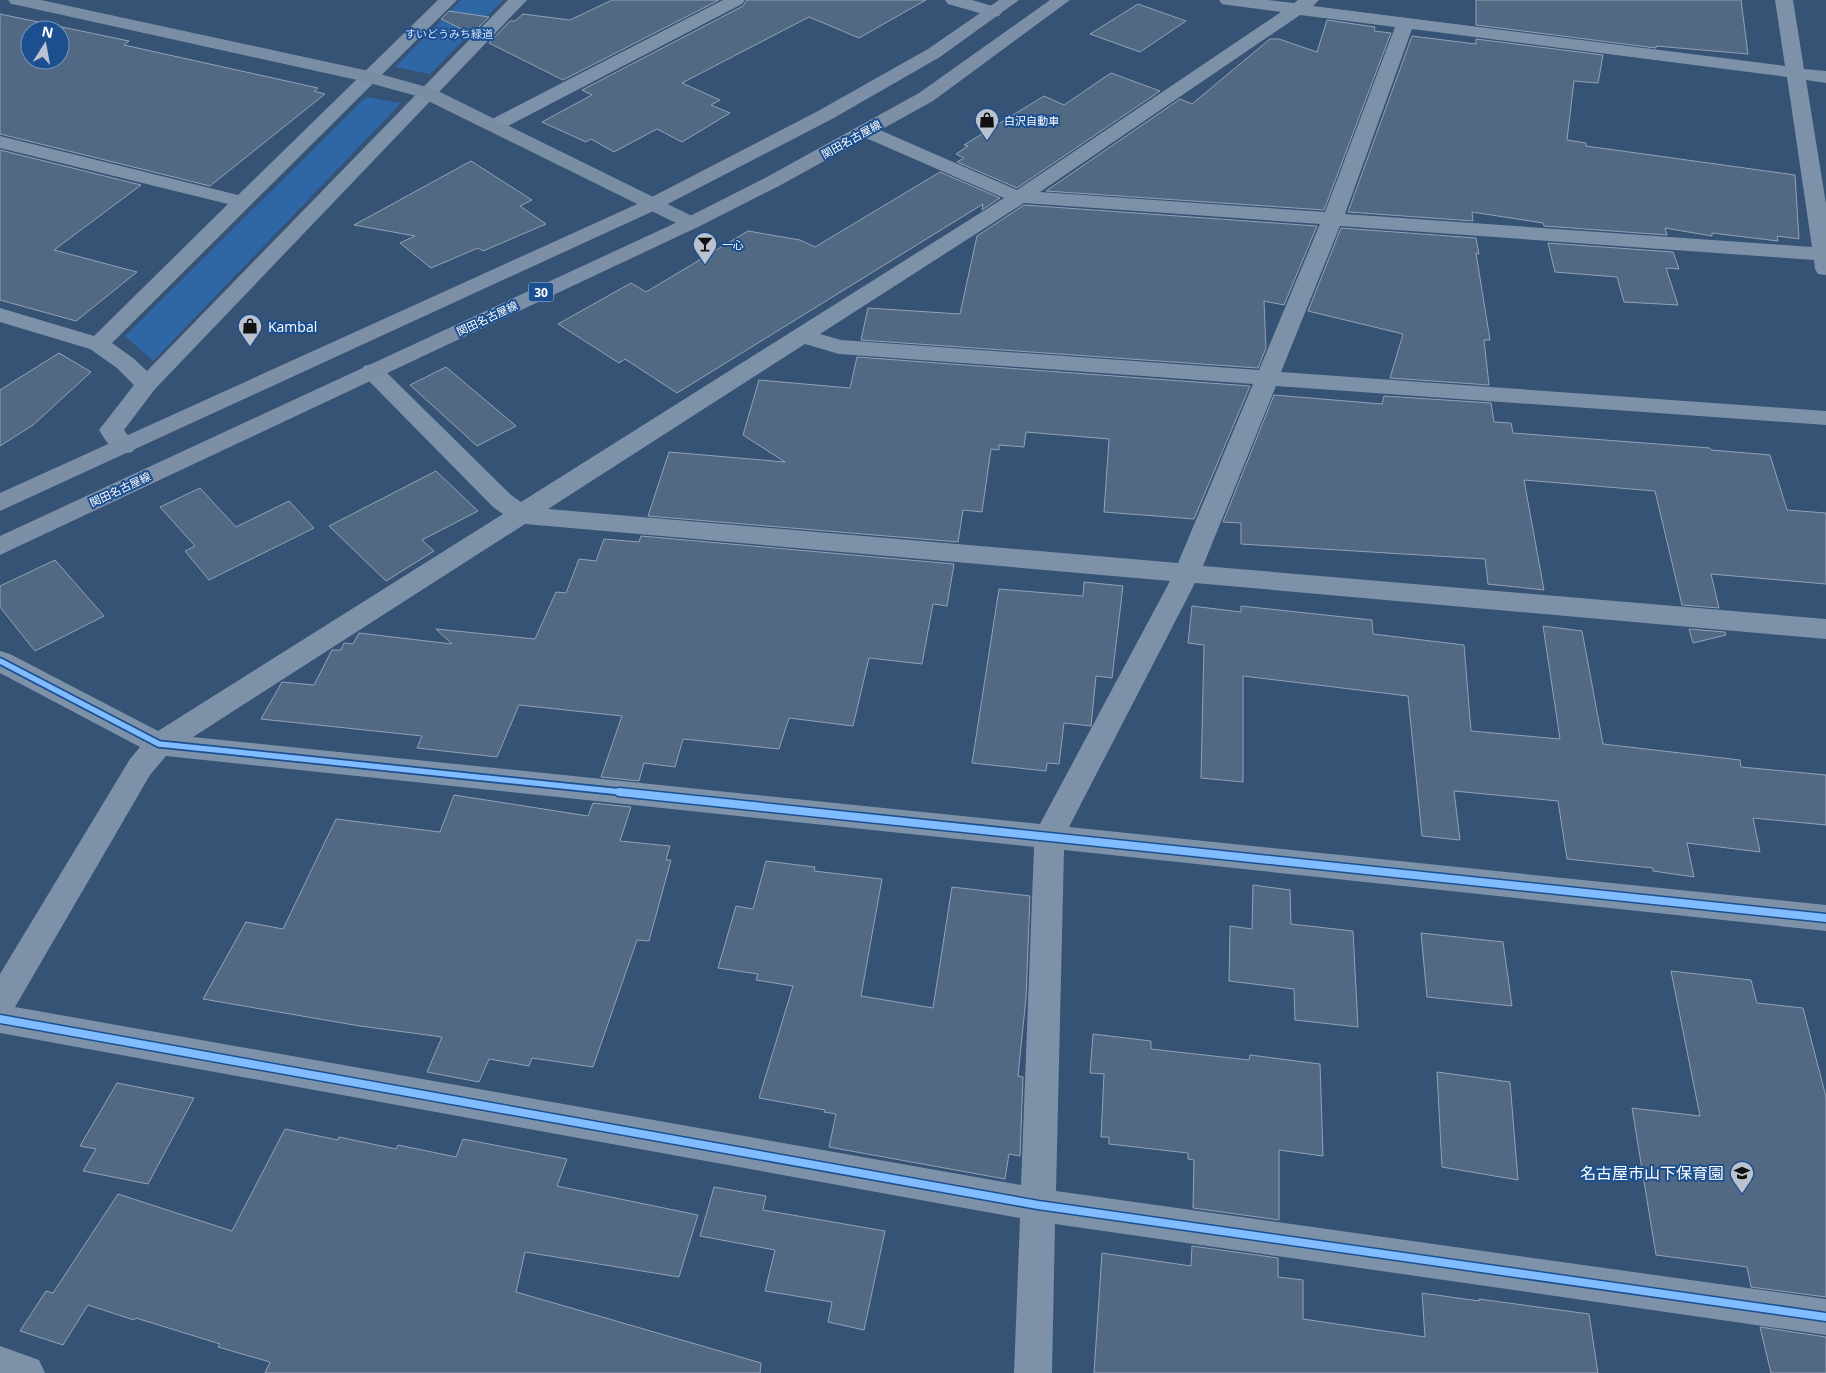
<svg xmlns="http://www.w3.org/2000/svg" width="1826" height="1373" font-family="'Open Sans','Noto Sans JP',sans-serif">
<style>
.green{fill:#2f66a5}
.building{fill:#526984;stroke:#92a2b6;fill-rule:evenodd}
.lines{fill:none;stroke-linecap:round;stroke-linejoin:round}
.street{fill:#7d92a8;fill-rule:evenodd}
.secondary{fill:#798da4;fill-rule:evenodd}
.primary{fill:#7d8ea7;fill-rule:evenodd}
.cycleway-far1-casing{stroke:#1b4f8f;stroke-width:9}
.cycleway-casing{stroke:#1b4f8f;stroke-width:11}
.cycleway-far1{stroke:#80bcff;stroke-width:5.5}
.cycleway{stroke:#80bcff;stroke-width:8}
.labels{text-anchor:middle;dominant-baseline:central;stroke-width:4;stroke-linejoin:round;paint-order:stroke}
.far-park-label{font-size:11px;fill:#cfe3fa;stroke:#1b4f8f}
.far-poi-label{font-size:11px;fill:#fff;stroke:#1b4f8f;text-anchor:start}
.far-street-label{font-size:11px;fill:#fff;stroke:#1b4f8f}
.shield{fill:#1b4f8f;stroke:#bbcadd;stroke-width:1}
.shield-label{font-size:12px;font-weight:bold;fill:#fff}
.poi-label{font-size:14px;fill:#fff;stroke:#1b4f8f;text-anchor:start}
.near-poi-label{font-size:16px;fill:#fff;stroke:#1b4f8f;text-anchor:end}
</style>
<rect width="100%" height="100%" fill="#365274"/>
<!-- green -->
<g class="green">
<path d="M461 0H503L430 74 395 67Z"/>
<path d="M366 97 401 103 153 361 125 336Z"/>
</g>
<!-- building -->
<g class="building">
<path d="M612 0H719L563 80 489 43 510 21H515L523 14 570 20Z"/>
<path d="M747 0H926L859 38 809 17 682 83 720 100 711 105 730 113 682 142 657 129 614 152 591 139 586 142 542 122 592 95 582 90 743 6Z"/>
<path d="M1476 0H1741L1748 54 1656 46V48L1476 25Z"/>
<path d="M1138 4 1186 21 1140 52 1090 34Z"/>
<path d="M449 11 489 17 472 34 441 19Z"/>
<path d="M0 14 129 41 124 45 318 88 314 91 325 94 210 186 0 134ZM30 30H60V60H30Z"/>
<path d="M1327 20 1375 27 1374 31 1391 33 1324 210 1046 191 1180 99 1192 104 1270 39H1279L1317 52Z"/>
<path d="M1412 36 1476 44V39L1603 55 1598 83 1574 81 1567 140 1586 143V146L1795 175 1799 239 1777 236 1778 241 1712 233V236L1665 228 1667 235 1544 226 1543 223 1472 212 1473 221 1348 212Z"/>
<path d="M1111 73 1160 91 1017 188 957 162 964 158 956 154 968 146 964 145 1044 96 1064 105Z"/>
<path d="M0 150 141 185 54 250 137 272 76 321 0 300Z"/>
<path d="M471 161 532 200 520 206 546 224 483 251 478 248 431 268 400 243 415 236 354 225Z"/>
<path d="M940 172 1000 198 982 210 983 204 677 393 625 359 619 363 558 324 631 283 646 292 748 231 800 240 815 247Z"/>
<path d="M1024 205 1317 226 1284 305 1264 301 1266 348 1258 368 861 340 868 308 960 314 977 236Z"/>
<path d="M1341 228 1476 238 1479 254 1476 253 1490 340H1484L1489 385 1390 378 1403 334 1308 311Z"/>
<path d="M1548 243 1673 252 1679 269 1666 268 1678 305 1624 302 1617 277 1555 272Z"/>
<path d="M59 353 91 372 33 425 0 446V390Z"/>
<path d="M857 357 1250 386 1194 519 1104 512 1109 439 1026 432 1024 447 999 445V450L991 449 982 512 963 510 958 542 648 516 669 452 785 462 743 435 759 380 850 388Z"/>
<path d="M446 367 516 426 477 446 410 385Z"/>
<path d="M1274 395 1382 404 1384 396 1491 403 1494 422 1511 423 1513 433 1710 448 1711 450 1770 455 1787 510 1826 513V584L1711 574 1719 608 1682 605 1655 491 1524 480 1544 590 1488 584 1485 559 1241 544V523L1223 522Z"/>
<path d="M436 471 478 511 422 540 434 551 386 581 329 526Z"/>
<path d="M200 488 236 527 289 501 314 528 209 580 185 551 195 546 160 507Z"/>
<path d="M641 536 954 564 947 606 933 604 922 664 869 658 853 726 789 718 779 749 683 739 675 767 644 763 639 781 601 777 622 716 519 705 497 757 417 748 422 736 261 719 282 682 314 685 332 650H341L344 643 353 644 359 633 452 644 436 629 535 639 556 592 566 593 579 559 596 561 604 539 639 542Z"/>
<path d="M55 560 104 616 35 651 0 607V586Z"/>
<path d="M1084 582 1123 586 1112 678 1096 676 1091 726 1064 723 1059 764 1047 763 1046 771 972 763 999 589 1083 596Z"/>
<path d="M1192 606 1241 612V606L1372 620 1373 634 1464 645 1471 731 1560 739 1543 626 1582 631 1603 744 1740 760 1741 767 1826 775V825L1753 818 1760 852 1687 843 1694 877 1653 871V868L1567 859 1558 801 1454 791 1460 840 1422 836 1408 696 1243 676V782L1201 778 1204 645 1188 643Z"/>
<path d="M1689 629 1725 632 1726 635 1693 643Z"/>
<path d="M454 795 588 816 593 803 631 807 620 841 670 846 666 860H671L649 941 637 940 593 1067 532 1058 529 1066 489 1059 479 1082 427 1072 442 1037 360 1026 203 999 246 922 283 929 336 819 440 832Z"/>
<path d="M766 861 815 867 814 871 882 879 861 996 933 1008 952 887 1030 896 1026 998 1018 1076 1023 1077 1020 1156 1009 1154 1005 1179 829 1147 836 1114 824 1112 825 1110 759 1098 793 986 756 980 758 974 718 968 736 906 753 909Z"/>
<path d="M1253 885 1290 890 1291 924 1353 931 1358 1027 1295 1020 1294 989 1229 981 1230 926 1252 929Z"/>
<path d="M1421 933 1503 942 1512 1006 1427 997Z"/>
<path d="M1671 971 1751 980 1757 1003 1803 1008 1826 1097V1297L1751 1287 1747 1267 1656 1255 1632 1108 1700 1116Z"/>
<path d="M1093 1034 1151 1041V1049L1249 1060 1250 1055 1320 1064 1323 1156 1279 1150V1220L1193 1208 1194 1160 1188 1159V1153L1109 1144V1137H1101L1104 1074 1090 1073Z"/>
<path d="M1437 1072 1510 1082 1518 1180 1442 1167Z"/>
<path d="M117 1083 194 1098 148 1184 83 1171 96 1149 80 1146Z"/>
<path d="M285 1129 338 1140 339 1137 396 1149 398 1145 456 1157 463 1139 567 1159 557 1186 698 1215 679 1277 525 1252 516 1292 761 1363 760 1373H265L270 1362 218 1347 220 1344 136 1318 134 1320 88 1305 63 1345 20 1331 46 1291 53 1293 118 1194 232 1231Z"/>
<path d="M714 1187 766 1196 763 1210 885 1231 864 1330 828 1322 832 1302 765 1291 775 1250 700 1236Z"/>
<path d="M1192 1246 1278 1258V1277L1303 1280V1319L1425 1337 1422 1293 1479 1301V1299L1589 1314 1598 1373H1094L1102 1253 1191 1266Z"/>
<path d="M1760 1327 1826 1337V1373H1771Z"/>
</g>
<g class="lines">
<!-- street -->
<g class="street">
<path d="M438 0H457L112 343 133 358 147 371 508 0H527L155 389 124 430 136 447 132 452C115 457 108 444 99 430L134 385 117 368 90 349 0 322V308L94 336 228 204 0 148V136L238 195Z"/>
<path d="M723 0H745L742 4 502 129 495 131 488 129 485 125 488 121Z"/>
<path d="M945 0H972L999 8 1002 12 999 16 993 17 948 4Z"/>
<path d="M1219 0H1268L1294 3 1298 0H1319L1313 6 1785 66 1775 0H1793L1804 69 1826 71V83L1806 80 1826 204V275L1818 274 1815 269 1814 260 1340 226 1281 372 1826 411V425L1276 386 1203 566 1826 619V639L1195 583 1069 827 1826 905V931L1064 850 1056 1191 1826 1299V1335L1055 1224 1052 1373H1014L1020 1218 0 1033V974L130 759 140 747 0 673V651L10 654 158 731 503 514 493 507 364 376 361 371 364 366 372 364 380 366 511 495 521 502 1004 198 859 135 856 131 859 127 866 125 873 127 1017 190 1281 12 1228 5 1222 4ZM1300 15 1395 27 1325 212 1040 192ZM1412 29 1787 77 1812 247 1345 214ZM1024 203 1320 224 1259 370 841 340 820 334ZM805 344 839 354 1253 384 1178 563 548 509ZM525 524 1170 581 1040 824 193 737ZM166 756 1034 847 1021 1185 15 1007 150 775Z"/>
<path d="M0 1346 39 1360 45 1373H0Z"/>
</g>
<!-- secondary -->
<path class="secondary" d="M8 0H41L369 71 434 89 698 219 701 223 698 227 691 229 684 227 420 97 366 82 17 5 11 4Z"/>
<!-- primary -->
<g class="primary">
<path d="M999 0H1019L940 57 832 119 660 208 0 511V493L646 200 818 111 928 49Z"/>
<path d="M1050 0H1070L933 101 779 186 698 227 0 555V536L684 219 765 178 919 93Z"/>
</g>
<!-- cycleway-far1 casing -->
<g class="cycleway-far1-casing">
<path id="cycleway-far1" d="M0 661 159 744 631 793"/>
</g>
<!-- cycleway casing -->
<g class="cycleway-casing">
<g id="cycleway">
<path d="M619 792 1826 918"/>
<path d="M0 1019 1038 1205 1826 1317"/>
</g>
</g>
<!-- cycleway-far1 -->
<use href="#cycleway-far1" class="cycleway-far1"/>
<!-- cycleway -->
<use href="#cycleway" class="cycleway"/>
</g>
<!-- icons -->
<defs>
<g id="shop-pin" transform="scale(1.25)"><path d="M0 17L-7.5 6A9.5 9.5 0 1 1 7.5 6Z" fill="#b9c2ce" stroke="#1b4f8f"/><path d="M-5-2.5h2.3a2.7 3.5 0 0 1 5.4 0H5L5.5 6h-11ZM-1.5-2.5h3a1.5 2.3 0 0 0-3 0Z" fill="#111"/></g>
<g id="bar-pin" transform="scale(1.25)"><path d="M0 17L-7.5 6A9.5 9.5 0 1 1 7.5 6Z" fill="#b9c2ce" stroke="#1b4f8f"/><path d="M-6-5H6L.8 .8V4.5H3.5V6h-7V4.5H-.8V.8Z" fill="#111"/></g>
<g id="school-pin" transform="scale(1.25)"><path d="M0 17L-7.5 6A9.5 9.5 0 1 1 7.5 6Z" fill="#b9c2ce" stroke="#1b4f8f"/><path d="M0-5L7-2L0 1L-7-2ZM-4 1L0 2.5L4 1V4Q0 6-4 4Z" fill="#111"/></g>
</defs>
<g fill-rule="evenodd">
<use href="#shop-pin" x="987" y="120"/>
<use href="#bar-pin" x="705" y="244"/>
<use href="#shop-pin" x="250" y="326"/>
<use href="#school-pin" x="1742" y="1173"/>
</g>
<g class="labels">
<!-- far-park labels -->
<g class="far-park-label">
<text x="449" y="33">すいどうみち緑道</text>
</g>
<!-- far-poi labels -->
<g class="far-poi-label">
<text x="1004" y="120">白沢自動車</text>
<text x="722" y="244">一心</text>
</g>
<!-- far-street labels -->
<g class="far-street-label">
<text transform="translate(851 139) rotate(-29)">関田名古屋線</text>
<text transform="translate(487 318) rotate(-25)">関田名古屋線</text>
<text transform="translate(120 489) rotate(-25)">関田名古屋線</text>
</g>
<!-- shield labels -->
<rect class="shield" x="528.5" y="282.5" width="25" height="19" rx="4"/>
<g class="shield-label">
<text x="541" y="292">30</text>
</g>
<!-- poi labels -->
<g class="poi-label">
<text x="268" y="326">Kambal</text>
</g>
<!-- near-poi labels -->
<g class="near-poi-label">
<text x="1724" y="1173">名古屋市山下保育園</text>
</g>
</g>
<!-- north arrow -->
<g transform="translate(45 45) rotate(11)"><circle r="24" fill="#1b4f8f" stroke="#7695bc"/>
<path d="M0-4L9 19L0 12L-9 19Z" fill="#b9c2ce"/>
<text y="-8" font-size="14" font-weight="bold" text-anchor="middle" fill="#ffffff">N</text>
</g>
</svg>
